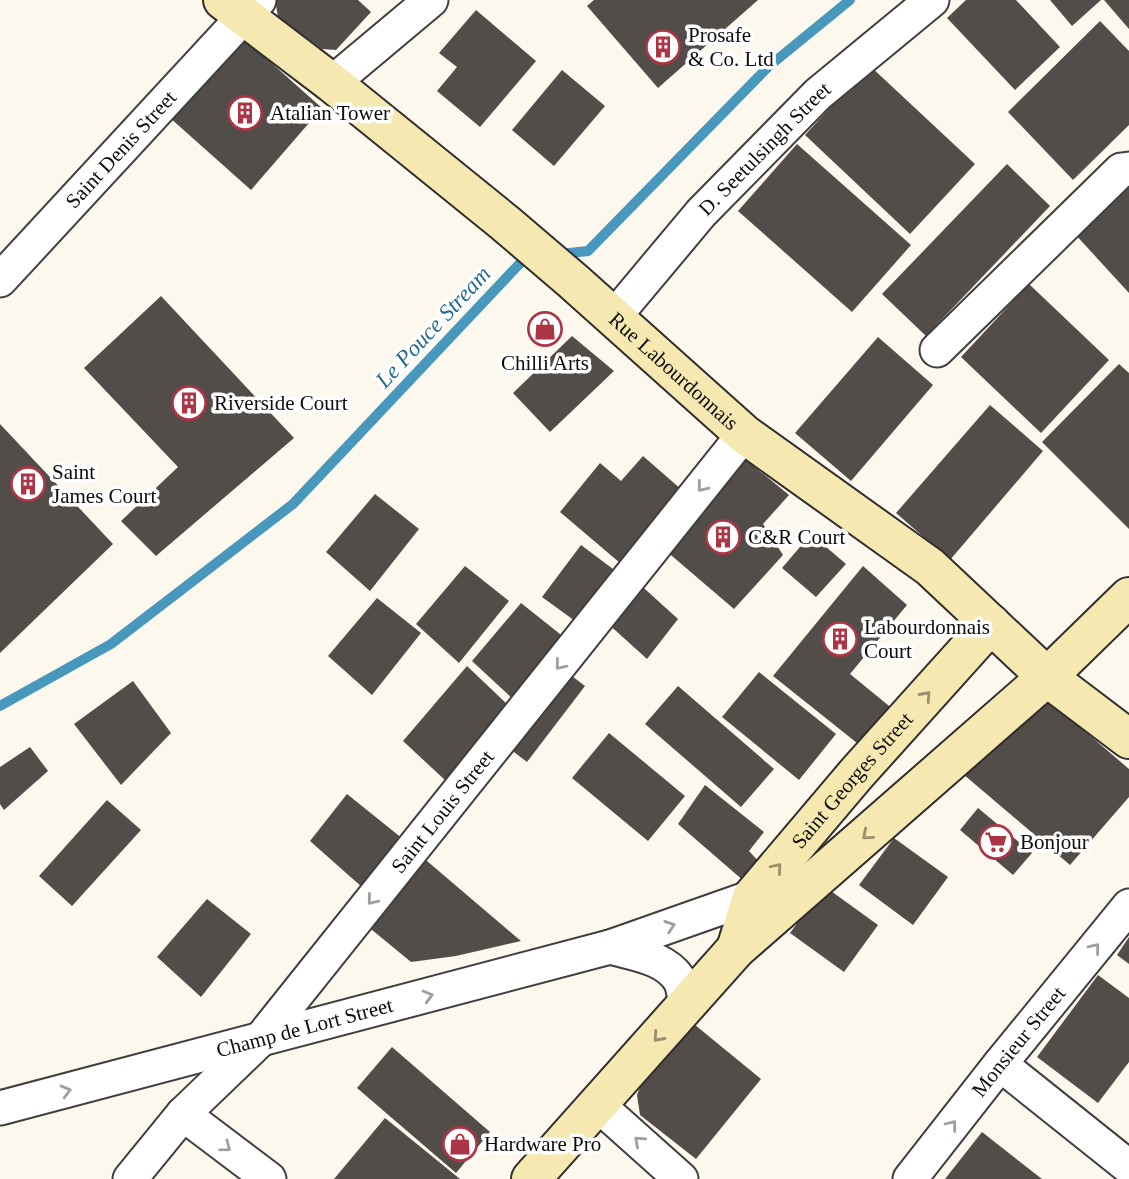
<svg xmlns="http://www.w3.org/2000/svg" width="1129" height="1179" font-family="'Times New Roman',serif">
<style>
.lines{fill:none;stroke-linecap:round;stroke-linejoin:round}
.stream{stroke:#4897bc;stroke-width:10}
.building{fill:#534d4a}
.street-casing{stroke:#3f3f3f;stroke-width:37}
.secondary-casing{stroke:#2e2e2e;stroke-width:42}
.street{stroke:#fff;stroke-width:33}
.secondary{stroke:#f5e8b0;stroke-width:38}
.oneway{stroke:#9e9e9e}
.oneway2{stroke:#98906e}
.labels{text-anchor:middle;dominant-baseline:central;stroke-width:7;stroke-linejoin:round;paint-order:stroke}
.poi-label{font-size:21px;fill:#0c0c0c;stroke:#fff;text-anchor:start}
.street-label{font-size:21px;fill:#0c0c0c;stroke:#fff}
.water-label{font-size:23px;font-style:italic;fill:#25698e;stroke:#fff}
</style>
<rect width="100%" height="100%" fill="#fdf8ed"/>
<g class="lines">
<!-- stream -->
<g class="stream">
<path d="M560 254 588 251 768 67 850 0"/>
<path d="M0 706 111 644 293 504 524 259 531 258"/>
</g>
</g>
<!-- building -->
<g class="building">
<path d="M275 0H358L371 12 336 50 322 49 278 17Z"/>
<path d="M594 0H758L658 88 587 6Z"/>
<path d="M966 0H1016L1060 47 1015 90 947 18Z"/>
<path d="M1050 0H1101L1072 26Z"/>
<path d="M1104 0H1129V29Z"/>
<path d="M476 10 536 61 480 127 437 91 457 67 439 53Z"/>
<path d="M1100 21 1129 51V125L1073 180 1008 112Z"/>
<path d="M240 35 322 108 251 190 169 117Z"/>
<path d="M869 65 975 164 910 234 805 135Z"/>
<path d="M562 70 605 106 554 166 512 130Z"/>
<path d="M797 144 911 245 852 312 738 211Z"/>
<path d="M1007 164 1050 206 926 336 882 294Z"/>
<path d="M1129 181V293L1074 233Z"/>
<path d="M1029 284 1109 360 1041 433 961 357Z"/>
<path d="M161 296 294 438 156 556 121 521 178 467 84 368Z"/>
<path d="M572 336 614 371 550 432 513 393Z"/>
<path d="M878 337 933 385 851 481 795 433Z"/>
<path d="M1119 364 1129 373V529L1042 442Z"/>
<path d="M990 405 1043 451 950 560 896 513Z"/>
<path d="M0 424 113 544 0 653Z"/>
<path d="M739 454 789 495 763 524 783 555 734 609 665 550Z"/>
<path d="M643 456 682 490 620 563 560 512 600 463 621 481Z"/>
<path d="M375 494 419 529 370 591 326 552Z"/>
<path d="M811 534 846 564 816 597 782 568Z"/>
<path d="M581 545 613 569 575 621 542 597Z"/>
<path d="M465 566 509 601 459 663 416 624Z"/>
<path d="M863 566 907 605 850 674 894 710 862 747 773 676Z"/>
<path d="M635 580 678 619 647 659 605 621Z"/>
<path d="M377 598 421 633 372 695 328 656Z"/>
<path d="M521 603 565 638 515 701 472 661Z"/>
<path d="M467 666 508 705 446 781 403 741Z"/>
<path d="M564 670 585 686 527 762 506 746Z"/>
<path d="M759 672 836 734 799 780 722 717Z"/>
<path d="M133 681 171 733 121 785 74 724Z"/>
<path d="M678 686 774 769 741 807 645 724Z"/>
<path d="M1045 697 1129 769V797L1070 865 963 774Z"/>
<path d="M609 733 685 796 648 841 572 778Z"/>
<path d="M30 747 48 771 4 810 0 804V767Z"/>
<path d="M705 785 764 832 749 851 761 864 745 882 678 824Z"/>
<path d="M347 794 403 839 363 888 310 841Z"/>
<path d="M107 800 141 830 72 906 39 876Z"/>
<path d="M978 808 1032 853 1013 875 960 830Z"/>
<path d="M894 838 948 877 913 925 859 885Z"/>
<path d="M420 855 521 941 456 956 411 962 360 920Z"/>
<path d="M824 886 878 925 844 972 790 933Z"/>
<path d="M207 899 251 934 201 997 157 957Z"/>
<path d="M1129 937V964L1117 955Z"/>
<path d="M1098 975 1129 998V1062L1098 1103 1037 1057Z"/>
<path d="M689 1020 761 1079 696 1159 640 1115 637 1095 645 1074Z"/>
<path d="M392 1047 490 1132 456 1173 357 1088Z"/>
<path d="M385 1118 460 1179H334Z"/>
<path d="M982 1132 1042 1179H945Z"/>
</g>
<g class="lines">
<!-- street casing -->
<g class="street-casing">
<g id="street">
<path d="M332 83 431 0"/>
<path id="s1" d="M0 280 259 0"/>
<path id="s2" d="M614 317 701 213 818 94 932 0"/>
<path d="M937 350 1121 170 1129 169"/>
<path d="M610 947C634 954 664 957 679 979 684 986 684 998 686 1006"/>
<path d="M1000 1064 1129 1167"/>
<path d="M597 1104 681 1179"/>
<path id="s3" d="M0 1108 610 947 752 897"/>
<path d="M183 1114 269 1179"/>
<path id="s4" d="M130 1179 183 1114 260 1040 744 434"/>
<path id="s5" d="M910 1179 1000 1064 1129 906"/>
</g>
</g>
<!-- secondary casing -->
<g class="secondary-casing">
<g id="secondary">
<path id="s6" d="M223 0 332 83 505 223 573 281 744 434 930 567 1047 677 1129 739"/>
<path id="s7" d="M736 949 752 897 857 773 991 624"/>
<path d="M531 1179 736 949 1047 677 1129 597"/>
</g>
</g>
<!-- street -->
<use href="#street" class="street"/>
<!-- secondary -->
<use href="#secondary" class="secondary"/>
</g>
<!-- one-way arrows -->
<defs><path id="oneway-chevron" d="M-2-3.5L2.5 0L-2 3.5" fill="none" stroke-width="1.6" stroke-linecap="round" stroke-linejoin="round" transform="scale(1.75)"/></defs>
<g class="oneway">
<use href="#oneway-chevron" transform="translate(702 487) rotate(129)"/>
<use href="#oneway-chevron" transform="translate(560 665) rotate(129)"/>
<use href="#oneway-chevron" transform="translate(372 900) rotate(129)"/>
<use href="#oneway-chevron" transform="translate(670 926) rotate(-19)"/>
<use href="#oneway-chevron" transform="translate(1095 948) rotate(-51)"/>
<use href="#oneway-chevron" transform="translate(428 996) rotate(-15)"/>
<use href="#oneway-chevron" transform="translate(66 1091) rotate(-15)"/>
<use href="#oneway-chevron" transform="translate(952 1125) rotate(-52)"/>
<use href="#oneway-chevron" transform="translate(639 1141) rotate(-138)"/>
<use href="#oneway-chevron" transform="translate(226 1147) rotate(37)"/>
</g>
<g class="oneway2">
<use href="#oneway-chevron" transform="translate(926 696) rotate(-48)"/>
<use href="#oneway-chevron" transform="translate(867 835) rotate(139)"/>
<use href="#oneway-chevron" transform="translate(777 868) rotate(-50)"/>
<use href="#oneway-chevron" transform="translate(658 1037) rotate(132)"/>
</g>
<!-- icons -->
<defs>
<g id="building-ring" transform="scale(1.75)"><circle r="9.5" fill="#fff" stroke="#ab3544" stroke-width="1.5"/><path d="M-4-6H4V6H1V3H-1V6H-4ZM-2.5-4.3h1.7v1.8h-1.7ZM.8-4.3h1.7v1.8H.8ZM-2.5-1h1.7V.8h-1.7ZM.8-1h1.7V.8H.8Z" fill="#ab3544"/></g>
<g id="shop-ring" transform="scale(1.75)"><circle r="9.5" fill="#fff" stroke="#ab3544" stroke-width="1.5"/><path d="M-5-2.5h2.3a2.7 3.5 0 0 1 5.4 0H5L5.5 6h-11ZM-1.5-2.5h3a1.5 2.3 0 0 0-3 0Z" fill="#ab3544"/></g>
<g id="supermarket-ring" transform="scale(1.75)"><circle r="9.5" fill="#fff" stroke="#ab3544" stroke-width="1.5"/><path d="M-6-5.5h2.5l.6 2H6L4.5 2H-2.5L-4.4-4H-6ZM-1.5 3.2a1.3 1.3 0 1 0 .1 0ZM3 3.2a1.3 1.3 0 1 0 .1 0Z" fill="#ab3544"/></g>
</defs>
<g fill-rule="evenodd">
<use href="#building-ring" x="663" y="47"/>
<use href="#building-ring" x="245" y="113"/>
<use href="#shop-ring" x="545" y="329"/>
<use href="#building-ring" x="189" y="403"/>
<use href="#building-ring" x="28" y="484"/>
<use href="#building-ring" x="723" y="537"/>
<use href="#building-ring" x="840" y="639"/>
<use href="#supermarket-ring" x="996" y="842"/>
<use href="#shop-ring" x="460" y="1144"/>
</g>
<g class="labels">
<!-- poi labels -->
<g class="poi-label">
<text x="688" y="35">Prosafe<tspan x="688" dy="24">&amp; Co. Ltd</tspan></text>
<text x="270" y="113">Atalian Tower</text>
<text x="545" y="363" text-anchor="middle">Chilli Arts</text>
<text x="214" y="403">Riverside Court</text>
<text x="52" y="472">Saint<tspan x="52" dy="24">James Court</tspan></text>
<text x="748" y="537">C&amp;R Court</text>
<text x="864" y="627">Labourdonnais<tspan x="864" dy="24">Court</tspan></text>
<text x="1020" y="842">Bonjour</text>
<text x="484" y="1144">Hardware Pro</text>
</g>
<!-- street labels -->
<g class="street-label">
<text stroke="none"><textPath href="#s1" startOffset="178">Saint Denis Street</textPath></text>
<text stroke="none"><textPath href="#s2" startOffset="226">D. Seetulsingh Street</textPath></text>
<text stroke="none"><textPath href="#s6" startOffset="584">Rue Labourdonnais</textPath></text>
<text stroke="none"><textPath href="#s7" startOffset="208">Saint Georges Street</textPath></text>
<text stroke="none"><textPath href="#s4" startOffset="483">Saint Louis Street</textPath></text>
<text stroke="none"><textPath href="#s3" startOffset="315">Champ de Lort Street</textPath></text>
<text stroke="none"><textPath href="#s5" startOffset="175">Monsieur Street</textPath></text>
</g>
<!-- water labels -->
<g class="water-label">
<text transform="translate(433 327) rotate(-47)">Le Pouce Stream</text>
</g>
</g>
</svg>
